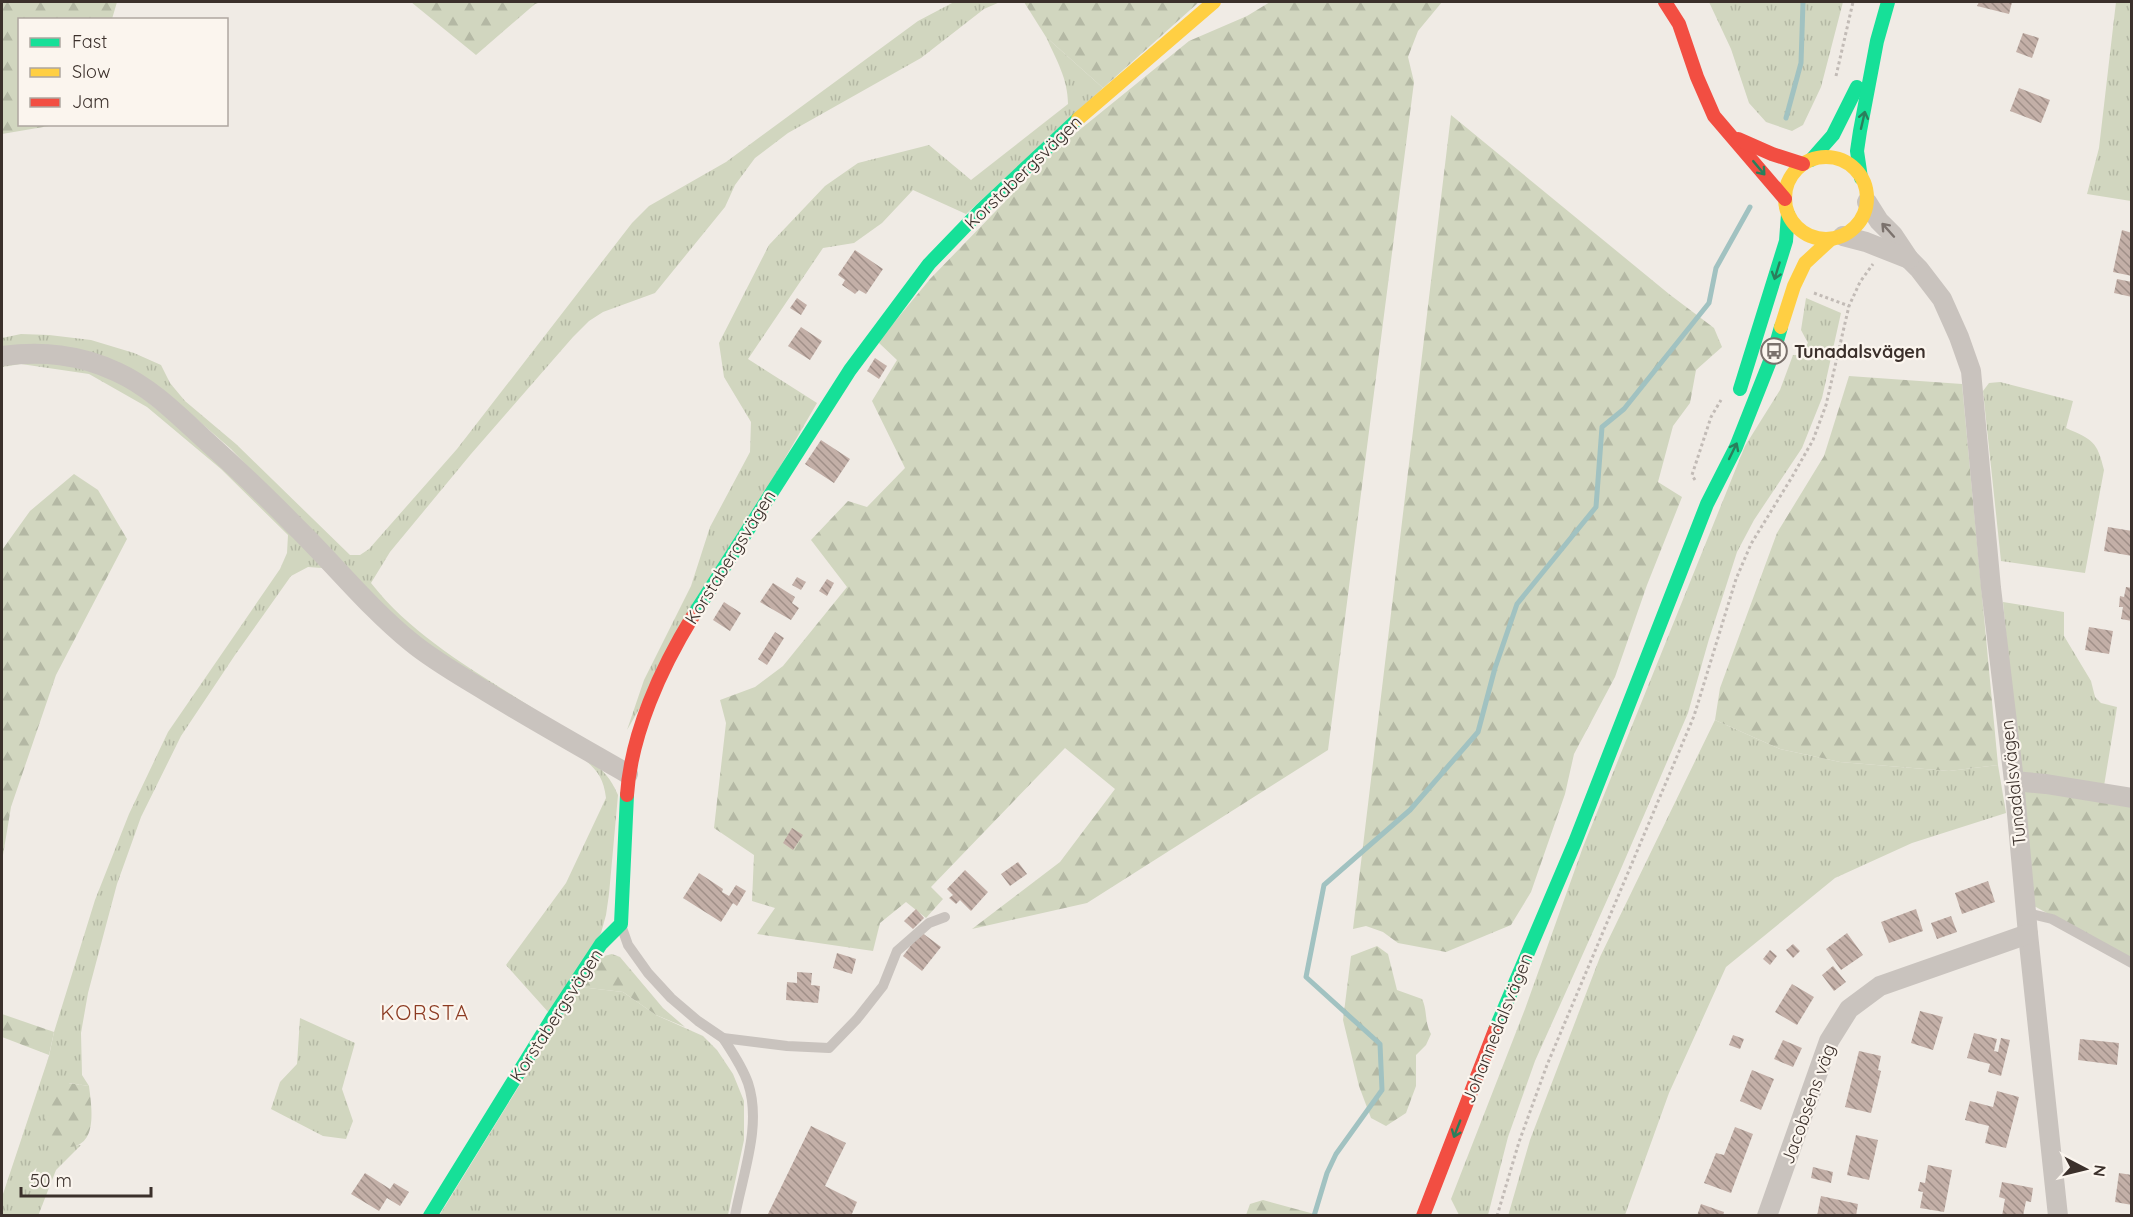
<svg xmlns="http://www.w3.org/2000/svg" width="2133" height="1217" font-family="Quicksand,sans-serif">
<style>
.grass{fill:url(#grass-tufts)}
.forest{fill:url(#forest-firs)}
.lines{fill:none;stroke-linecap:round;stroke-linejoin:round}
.stream{stroke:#a1c2c1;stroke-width:5}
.building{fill:url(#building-back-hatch)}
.path{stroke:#c2bbb6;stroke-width:3;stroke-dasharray:3 3;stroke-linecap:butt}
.lane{stroke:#c9c3be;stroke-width:10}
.street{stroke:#c9c3be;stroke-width:20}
.fast{stroke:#16e098;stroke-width:14}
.slow{stroke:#ffcf43;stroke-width:14}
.jam{stroke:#f24e42;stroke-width:14}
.oneway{stroke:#2a7f5c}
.oneway2{stroke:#7b726d}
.labels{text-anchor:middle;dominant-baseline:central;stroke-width:4.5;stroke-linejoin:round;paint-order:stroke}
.street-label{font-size:18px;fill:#3b302b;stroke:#fbf5ee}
.poi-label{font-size:18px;font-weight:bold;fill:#3b302b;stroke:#fbf5ee;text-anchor:start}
.quarter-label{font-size:21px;letter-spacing:1.5px;fill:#8c3b22;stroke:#fbf5ee}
</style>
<defs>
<pattern id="grass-tufts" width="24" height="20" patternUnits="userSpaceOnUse" patternTransform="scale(1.5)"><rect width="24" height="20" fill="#d1d6bf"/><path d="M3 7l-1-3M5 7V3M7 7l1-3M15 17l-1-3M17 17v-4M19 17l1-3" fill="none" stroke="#b4b8a4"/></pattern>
<pattern id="forest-firs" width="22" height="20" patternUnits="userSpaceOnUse" patternTransform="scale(1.5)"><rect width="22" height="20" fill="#d1d6bf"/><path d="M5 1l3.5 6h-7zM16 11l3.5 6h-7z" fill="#b4b8a4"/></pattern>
<pattern id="building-back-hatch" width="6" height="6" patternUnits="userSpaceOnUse" patternTransform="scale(1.5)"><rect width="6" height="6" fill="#c3afa7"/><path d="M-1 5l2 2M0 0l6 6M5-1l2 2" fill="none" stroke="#a08f88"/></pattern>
</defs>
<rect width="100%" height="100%" fill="#f0ebe5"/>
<!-- grass -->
<g class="grass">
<path d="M954 2H1000L984 9 921 58 788 133 755 158 735 185 725 207 655 293 603 312 589 321 573 337 471 454 390 552 371 583C414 638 478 673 536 710L449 661 397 622 231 449 162 389 2 347V338L21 334 49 335 91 340 134 353 161 365 170 383 185 401 236 444 350 555H360L369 549 457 449 632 223 649 206 726 162 918 21Z"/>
<path d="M1709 2H1843L1821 87 1803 125 1792 131 1766 122 1749 103 1731 49Z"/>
<path d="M2116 2H2131V201L2087 194 2099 148Z"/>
<path d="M1046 37 1103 88 966 214 913 190 882 223 854 243 823 248 748 359 817 403 627 730 644 680 691 586 710 527 750 452 751 422 724 377 719 343 769 245 825 186 858 163 929 145 971 180 1068 104C1068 79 1056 59 1046 37Z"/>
<path d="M1806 298 1841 313 1822 398 1802 448 1754 520 1737 552 1709 639 1688 713 1620 871 1535 1061 1508 1137 1488 1215H1459L1451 1199 1525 1009 1583 847 1745 446 1780 390 1793 355H1797L1808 343 1801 330Z"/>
<path d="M55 359 117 378 229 466 341 585 322 568 308 567 291 576 235 655 181 736 141 817 117 884 88 993 81 1033 82 1075 89 1086 69 1083 65 1147 81 1145 56 1170 38 1216 2 1215V1197L49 1056 54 1032 95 900 129 814 168 732 280 569 287 553 288 535 221 469 147 407 89 374 21 364 2 367V363Z"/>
<path d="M2000 382 2073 401 2066 428C2093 440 2097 441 2104 470L2085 573 2001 561 1983 391 1989 383Z"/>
<path d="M2003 602 2064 612V636L2091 681 2095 697 2101 703 2117 707 2103 792 2035 779 2019 771Z"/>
<path d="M1715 720 1780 749 1840 762 1949 771 1998 765 2006 813 1912 843 1835 878 1726 967 1669 1093 1625 1215 1508 1216 1530 1140 1600 957Z"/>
<path d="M572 749C594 764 607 769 618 795L609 894 606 915 601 933 549 1013 506 965 566 883 606 798C603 771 591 766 572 749Z"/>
<path d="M580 987 623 992 656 1015 703 1036 717 1050 733 1074 744 1101V1140L728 1215 439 1216Z"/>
<path d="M300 1018 355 1043 342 1089 353 1121 346 1139 323 1136 271 1109 280 1082 297 1064Z"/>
</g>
<!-- forest -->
<g class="forest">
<path d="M2 2H117L112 19 20 20V124L55 125 2 134Z"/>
<path d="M411 2H542L535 4 476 55Z"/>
<path d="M1024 2H1199L1103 88 1046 37Z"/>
<path d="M1270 2H1442L1418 31 1408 57 1414 82 1328 750 1087 903 972 929 1060 862 1115 789 1065 748 931 887 943 899 926 918 906 902 880 923 873 951 757 934 775 908 752 901 754 855 714 828 726 723 720 700 755 687 783 666 847 587 811 540 848 501 867 507 905 468 872 401 897 360 878 342 930 279 1056 149 1189 41 1247 16Z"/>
<path d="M1451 115 1669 294 1714 328 1722 347 1696 370 1690 403 1673 426 1658 482 1682 497 1647 585 1615 677 1574 754 1565 794 1531 892 1511 925 1446 952 1398 943 1383 932 1366 926 1353 929Z"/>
<path d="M1849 376 1962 384 1998 765 1949 771 1840 762 1780 749 1715 720 1720 688 1777 533 1824 456Z"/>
<path d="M74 474 98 490 127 539 56 675 11 807 2 861V550L30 511Z"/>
<path d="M2031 790 2131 807V959L2034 906 2020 794Z"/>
<path d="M1377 946 1388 954 1397 990 1422 999C1428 1012 1424 1021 1431 1034L1426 1045 1416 1055V1086L1406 1113 1386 1126 1371 1118 1359 1086 1343 1020 1351 956Z"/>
<path d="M612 954 620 957 663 1008 685 1027 656 1015 623 992 580 987 600 957Z"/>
<path d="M2 1014 54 1032 49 1055 2 1037Z"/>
<path d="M68 1083 89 1086C92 1110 99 1151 62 1147 51 1145 44 1144 37 1136L56 1090Z"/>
<path d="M1263 1200 1318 1215H1246L1250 1204Z"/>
</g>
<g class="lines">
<!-- stream -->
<g class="stream">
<path d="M1786 118 1801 63 1803 2"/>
<path d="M1314 1216 1327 1173 1336 1154 1382 1090 1380 1044 1306 977 1324 885 1410 810 1478 732 1495 668 1517 604 1596 507 1602 427 1624 409 1709 303 1716 268 1750 207"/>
</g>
</g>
<!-- building -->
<g class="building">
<path d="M1979 2H2012L2009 14 1977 6Z"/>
<path d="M2023 33 2039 38 2032 58 2016 52Z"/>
<path d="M2019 88 2050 100 2041 123 2010 111Z"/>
<path d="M2122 230 2132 233V276L2113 272Z"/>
<path d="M855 250 883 269 866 294 859 290 855 294 842 285 845 280 838 275Z"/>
<path d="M2117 279 2132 282V297L2114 293Z"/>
<path d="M797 298 807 305 801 315 790 308Z"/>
<path d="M801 327 822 341 810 360 788 346Z"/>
<path d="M875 358 887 366 879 379 867 371Z"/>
<path d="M821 440 850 459 834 483 805 464Z"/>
<path d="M2108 527 2132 531V556L2104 551Z"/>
<path d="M797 577 806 582 801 590 792 585Z"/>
<path d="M827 579 834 583 827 596 819 591Z"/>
<path d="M773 583 795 597 792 603 799 608 791 620 760 602Z"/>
<path d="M2126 587 2132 588V621L2121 619 2123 607H2119L2120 596 2124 597Z"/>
<path d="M724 602 741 613 730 631 713 620Z"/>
<path d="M2089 627 2113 631 2109 654 2085 650Z"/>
<path d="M775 632 784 638 767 665 758 659Z"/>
<path d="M792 828 803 835 793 850 783 843Z"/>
<path d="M1018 862 1027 874 1010 886 1001 874Z"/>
<path d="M965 870 988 892 971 911 960 900 956 904 949 898 953 895 947 889Z"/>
<path d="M699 873 723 889 722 892 729 896 736 885 746 891 737 906 733 903 721 922 683 898Z"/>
<path d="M1988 881 1995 902 1962 914 1955 893Z"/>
<path d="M916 909 924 918 913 929 904 921Z"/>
<path d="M1916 909 1923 931 1889 943 1881 922Z"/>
<path d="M1951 916 1957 932 1937 939 1931 923Z"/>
<path d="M921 932 941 947 922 971 903 956Z"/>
<path d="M1847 933 1863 955 1841 970 1826 949Z"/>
<path d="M1793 944 1800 951 1793 958 1786 950Z"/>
<path d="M1770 950 1777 956 1770 965 1763 959Z"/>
<path d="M837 953 856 959 852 974 833 968Z"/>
<path d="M1833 966 1846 982 1834 991 1822 975Z"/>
<path d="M797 972 812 973 811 985 820 986 818 1003 786 1000 787 982 797 983Z"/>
<path d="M1792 984 1814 997 1797 1025 1775 1012Z"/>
<path d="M1920 1011 1943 1017 1933 1050 1911 1043Z"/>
<path d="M1974 1033 1997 1039 1994 1051 1998 1052 2001 1038 2010 1040 2001 1076 1988 1072 1990 1064 1967 1058Z"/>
<path d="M1733 1035 1744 1039 1740 1049 1729 1045Z"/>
<path d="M2080 1039 2119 1043 2117 1065 2078 1060Z"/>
<path d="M1783 1040 1802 1048 1793 1067 1774 1059Z"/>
<path d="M1859 1051 1881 1056 1878 1070 1881 1071 1871 1113 1845 1107Z"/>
<path d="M1752 1070 1774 1079 1761 1110 1740 1101Z"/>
<path d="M1997 1091 2019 1097 2006 1148 1985 1143 1989 1126 1965 1120 1970 1101 1993 1107Z"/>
<path d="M811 1126 846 1143 825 1186 857 1202 851 1216H767Z"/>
<path d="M1735 1127 1753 1134 1731 1193 1704 1183 1716 1153 1724 1155Z"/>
<path d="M1856 1135 1878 1140 1869 1180 1847 1175Z"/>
<path d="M1928 1165 1952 1170 1944 1212 1920 1208 1923 1192 1918 1191 1920 1182 1925 1183Z"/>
<path d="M1813 1167 1833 1172 1831 1183 1811 1178Z"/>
<path d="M365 1173 390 1189 394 1183 409 1192 400 1206 387 1198 379 1211 351 1194Z"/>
<path d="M2119 1173 2132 1175V1205L2115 1202Z"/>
<path d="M2002 1182 2033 1188 2031 1202 2026 1201 2023 1216H2002L2005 1199 1999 1197Z"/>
<path d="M1821 1196 1858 1204 1856 1216H1817Z"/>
<path d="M1701 1204 1724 1212 1723 1216H1697Z"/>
</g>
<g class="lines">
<!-- path -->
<g class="path">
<path d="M1836 76 1853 2"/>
<path d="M1814 293 1849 306"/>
<path d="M1695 480 1692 475 1711 417 1721 400"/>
<path d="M1497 1216 1519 1142 1547 1065 1694 716 1736 579 1751 544 1792 477 1813 440 1826 405 1849 306 1860 282 1873 264"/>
</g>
<!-- lane -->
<g class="lane">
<path d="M2027 913 2052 919 2132 963"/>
<path d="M622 928 628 945 648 973 671 998 698 1021 723 1038 787 1046 829 1048 857 1019 883 986 897 951 929 923 945 917"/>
<path d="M723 1038C732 1052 742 1066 748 1083 762 1125 743 1173 735 1216"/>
</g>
<!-- street -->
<g class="street">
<path d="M1867 202 1879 221 1893 235 1909 259 1919 269 1942 299 1959 337 1971 371 1991 588 2014 781 2028 934 2058 1216"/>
<path d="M1843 236 1866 242 1909 259"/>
<path d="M2 356C42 351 79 354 117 372 150 387 176 413 203 438 234 466 265 495 295 526 334 564 368 607 411 642 434 661 461 676 487 692 533 720 581 747 628 774"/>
<path d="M2014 781 2046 784 2132 798"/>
<path d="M1767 1216 1829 1041 1849 1009 1880 986 2028 934"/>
</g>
<!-- fast -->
<g class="fast">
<path d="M1811 160 1833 135 1857 87"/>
<path d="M1861 178 1857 151 1860 131 1877 41 1888 2"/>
<path d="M1740 389 1786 241 1788 214"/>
<path d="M693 616 850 370 929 264 981 210 1078 119"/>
<path d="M1495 1030 1575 842 1707 504 1736 447 1774 351 1781 327"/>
<path d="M430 1216 553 1017 601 944 621 924 627 795"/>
</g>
<!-- slow -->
<g class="slow">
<path d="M1078 119 1214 2"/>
<circle cx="1826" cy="198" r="41"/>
<path d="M1781 327 1794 286 1805 263 1831 239"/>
</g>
<!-- jam -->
<g class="jam">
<path d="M1665 2 1679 24 1697 77 1714 116 1785 199"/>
<path d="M1738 139 1772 154 1803 164"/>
<path d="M627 795C631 734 661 668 693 616"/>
<path d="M1423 1216 1495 1030"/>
</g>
</g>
<!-- one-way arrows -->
<defs><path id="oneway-shaft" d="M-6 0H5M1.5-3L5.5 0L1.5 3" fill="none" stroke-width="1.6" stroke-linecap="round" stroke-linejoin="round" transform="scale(1.5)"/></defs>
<g class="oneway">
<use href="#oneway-shaft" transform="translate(1863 120) rotate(-77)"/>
<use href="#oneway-shaft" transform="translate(1759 168) rotate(50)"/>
<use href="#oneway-shaft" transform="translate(1777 271) rotate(107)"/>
<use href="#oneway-shaft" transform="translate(1733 451) rotate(-64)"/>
<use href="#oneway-shaft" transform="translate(1457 1129) rotate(111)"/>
</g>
<use class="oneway2" href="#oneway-shaft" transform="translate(1888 230) rotate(-132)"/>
<!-- icons -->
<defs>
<g id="bus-ring" transform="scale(1.35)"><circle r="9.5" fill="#fbf5ee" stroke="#7a716c" stroke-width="1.5"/><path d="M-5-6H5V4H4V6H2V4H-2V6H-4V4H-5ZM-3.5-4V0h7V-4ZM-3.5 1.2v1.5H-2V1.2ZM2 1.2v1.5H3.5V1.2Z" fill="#7a716c"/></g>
</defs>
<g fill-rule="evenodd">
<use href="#bus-ring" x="1774" y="351"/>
</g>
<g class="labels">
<!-- street labels -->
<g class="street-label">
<text transform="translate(1023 172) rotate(-44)">Korstabergsvägen</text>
<text transform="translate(730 557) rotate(-58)">Korstabergsvägen</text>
<text transform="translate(2013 783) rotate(-96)">Tunadalsvägen</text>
<text transform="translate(556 1015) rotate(-57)">Korstabergsvägen</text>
<text transform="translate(1497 1028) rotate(-68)">Johannedalsvägen</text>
<text transform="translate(1808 1104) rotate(-70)">Jacobséns väg</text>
</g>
<!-- poi labels -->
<g class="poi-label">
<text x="1794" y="351">Tunadalsvägen</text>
</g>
<!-- quarter labels -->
<g class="quarter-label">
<text x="425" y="1012">KORSTA</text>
</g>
</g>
<!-- border -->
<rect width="2133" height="1217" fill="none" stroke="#3b302b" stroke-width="6"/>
<!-- legend -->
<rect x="18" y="18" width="210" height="108" fill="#fbf5ee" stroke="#aea6a0" stroke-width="1.5"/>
<rect x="30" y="38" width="30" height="9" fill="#16e098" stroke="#aea6a0" stroke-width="1.5"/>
<text x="72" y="48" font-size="18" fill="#3b302b">Fast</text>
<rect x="30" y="68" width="30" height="9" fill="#ffcf43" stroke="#aea6a0" stroke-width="1.5"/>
<text x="72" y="78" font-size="18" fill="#3b302b">Slow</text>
<rect x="30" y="98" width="30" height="9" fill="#f24e42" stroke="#aea6a0" stroke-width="1.5"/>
<text x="72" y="108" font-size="18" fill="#3b302b">Jam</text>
<!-- north arrow -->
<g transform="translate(2085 1169) rotate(97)" stroke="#fbf5ee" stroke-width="4.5" paint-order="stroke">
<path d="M0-4.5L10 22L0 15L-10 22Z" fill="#3b302b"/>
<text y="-9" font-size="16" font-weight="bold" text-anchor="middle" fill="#3b302b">N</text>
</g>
<!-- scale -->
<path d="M21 1187v9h130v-9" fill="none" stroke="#3b302b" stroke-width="3"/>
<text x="30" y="1187" font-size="18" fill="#3b302b" stroke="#fbf5ee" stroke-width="4.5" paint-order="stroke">50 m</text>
</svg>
